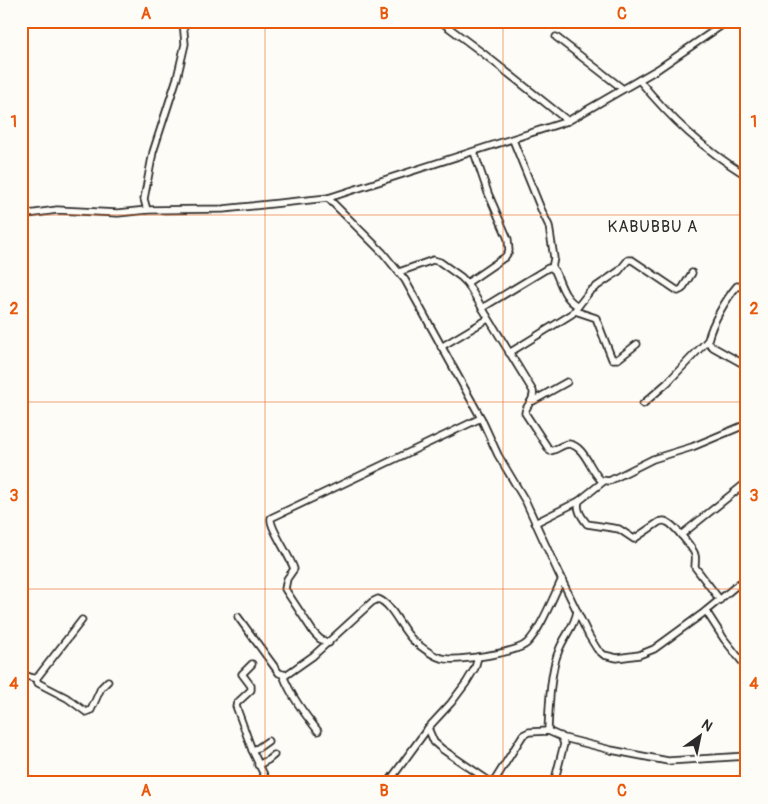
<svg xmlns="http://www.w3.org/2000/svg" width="768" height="804" font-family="Pangolin,sans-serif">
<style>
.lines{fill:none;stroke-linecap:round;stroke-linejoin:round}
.street-casing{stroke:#2b2b2b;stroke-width:9}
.street{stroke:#fdfcf7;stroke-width:5.5}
.grid{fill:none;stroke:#e8590c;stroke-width:1;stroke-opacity:0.55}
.labels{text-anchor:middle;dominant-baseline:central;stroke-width:4.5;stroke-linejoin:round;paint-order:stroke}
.quarter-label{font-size:16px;letter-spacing:1px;fill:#2b2b2b;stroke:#fdfcf7}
.neatline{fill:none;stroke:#e8590c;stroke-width:2}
.grid-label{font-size:16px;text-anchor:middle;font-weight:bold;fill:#e8590c}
</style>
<rect width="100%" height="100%" fill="#fdfcf7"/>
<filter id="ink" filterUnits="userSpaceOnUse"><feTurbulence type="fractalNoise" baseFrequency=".02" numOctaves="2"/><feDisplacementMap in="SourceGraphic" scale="10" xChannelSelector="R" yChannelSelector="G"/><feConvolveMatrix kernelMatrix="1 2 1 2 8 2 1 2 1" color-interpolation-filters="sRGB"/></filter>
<g filter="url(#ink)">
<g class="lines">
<!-- street casing -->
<g class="street-casing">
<g id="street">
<path d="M440 21 484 54 568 121"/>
<path d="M556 37 623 89"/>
<path d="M639 80C673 121 701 147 747 176"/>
<path d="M513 140 541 209 549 226 554 258 552 268"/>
<path d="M328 198 383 253 405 280 481 418 498 455 526 502 557 570 589 636 597 649 604 655 617 658 639 655 654 649 702 614 747 577"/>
<path d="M147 210 144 199 153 152 177 78 185 44 183 21"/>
<path d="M21 215 57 210 118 213 147 210 223 209 328 198 568 121 658 69 728 21"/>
<path d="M399 272 433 260 440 262 461 277 467 283 533 391C535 401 526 404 525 413L550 451C557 450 562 444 569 444 585 446 590 471 601 480L609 481 653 459 692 447 747 424"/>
<path d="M467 283 505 257 509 251 508 239 488 193 474 152"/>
<path d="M747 288 737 286C726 299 712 323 708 340L711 346 747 366"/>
<path d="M482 308 548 268H552L555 271C561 284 564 299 578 306"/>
<path d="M575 311 596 318 612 359H618L637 344"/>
<path d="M441 347 488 319"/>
<path d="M509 353 572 314 590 291 619 271 628 260H632L678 291 682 289 692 273"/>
<path d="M533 401 567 382"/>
<path d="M643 404 667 383 708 340"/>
<path d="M604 481 579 501C576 510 582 517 587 524L619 529 634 539 659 522C663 521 663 520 667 522 673 524 694 549 695 555 696 558 695 563 695 567L720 600"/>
<path d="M535 523 579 501"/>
<path d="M681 535 747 482"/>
<path d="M706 611 724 639 747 668"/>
<path d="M238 617 279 673 286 675 313 656 372 602 378 599C393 604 402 632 415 642 423 648 432 656 441 658 455 662 517 653 527 643 541 629 553 597 562 579"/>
<path d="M329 643 320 639 314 633 285 589 287 579 294 569C290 556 269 527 271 518L481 418"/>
<path d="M252 664 242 674 251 686V690L237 703 236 706 252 750 258 748 268 741"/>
<path d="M21 674 36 679 82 620"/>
<path d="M283 675C291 696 304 713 318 731"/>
<path d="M36 679 38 683 67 698 86 712 91 710 101 688 108 681"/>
<path d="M428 728 434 742 442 749 492 783"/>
<path d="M548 731C549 708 550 671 559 650 564 636 575 626 577 611"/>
<path d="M252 750 268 783"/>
<path d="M258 765 268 760 274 755"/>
<path d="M388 783 428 728 451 703 466 683 475 668 478 657"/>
<path d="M493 783 523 735 529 732 548 731 564 738 611 750 668 761 747 756"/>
<path d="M554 783 564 744 561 736"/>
</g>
</g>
<!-- street -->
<use href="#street" class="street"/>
</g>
</g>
<!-- grid -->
<path class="grid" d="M265 21V783M503 21V783M21 215H747M21 402H747M21 589H747"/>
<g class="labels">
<!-- quarter labels -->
<g class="quarter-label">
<text x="653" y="227">KABUBBU A</text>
</g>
</g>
<!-- margin -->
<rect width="768" height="804" fill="none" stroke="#fdfcf7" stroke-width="55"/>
<!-- north arrow -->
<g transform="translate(700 736) rotate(33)" stroke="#fdfcf7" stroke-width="4" paint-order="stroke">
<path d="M0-4L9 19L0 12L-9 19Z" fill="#2b2b2b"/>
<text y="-8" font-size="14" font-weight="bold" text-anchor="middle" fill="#2b2b2b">N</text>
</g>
<rect x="28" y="28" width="712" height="748" class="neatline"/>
<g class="grid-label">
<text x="146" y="19">A</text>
<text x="384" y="19">B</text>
<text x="622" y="19">C</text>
<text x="14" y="127">1</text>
<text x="754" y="127">1</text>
<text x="14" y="314">2</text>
<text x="754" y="314">2</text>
<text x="14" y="501">3</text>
<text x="754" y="501">3</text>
<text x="14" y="689">4</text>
<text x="754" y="689">4</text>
<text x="146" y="796">A</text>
<text x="384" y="796">B</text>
<text x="622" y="796">C</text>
</g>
</svg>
